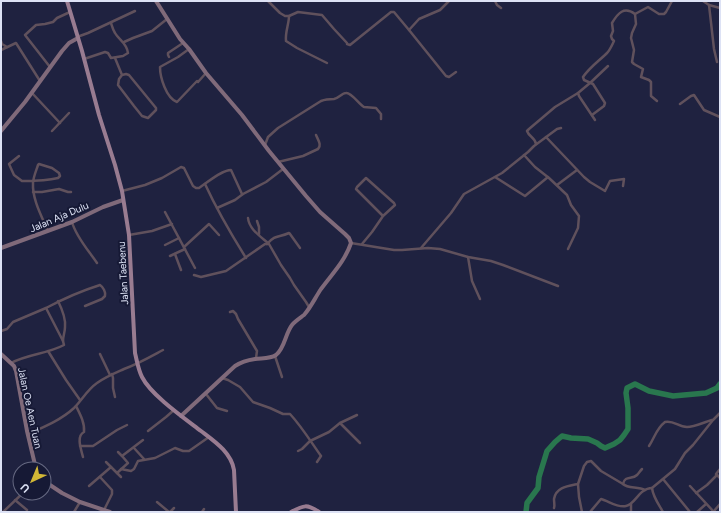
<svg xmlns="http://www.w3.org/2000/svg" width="721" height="513" font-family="Figtree,sans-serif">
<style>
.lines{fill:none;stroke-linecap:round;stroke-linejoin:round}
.river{stroke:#29774e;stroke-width:5.5}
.street{stroke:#60515c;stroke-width:2.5}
.secondary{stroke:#806a7a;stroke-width:4}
.primary{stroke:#997c91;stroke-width:4}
.labels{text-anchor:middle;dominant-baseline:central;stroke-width:4;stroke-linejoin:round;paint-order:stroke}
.street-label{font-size:10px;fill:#dde2f5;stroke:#161935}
</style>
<rect width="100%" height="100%" fill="#1f2240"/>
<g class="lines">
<!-- river -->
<path class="river" d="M526 512 527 503 538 488 539 477 547 451 555 442 562 436 571 438 588 439 597 443 601 446 605 448 614 444 620 440 624 435 628 429V408L626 393 627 388 635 384 649 391 673 396 706 393 717 388 720 384"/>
<!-- street -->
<g class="street">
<path d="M268 1 280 13 285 16H289L298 12 322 15 334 29 347 43V44L350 45 391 12H394L409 30 419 19 440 10 449 1"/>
<path d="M495 1 497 5 501 8"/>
<path d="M703 1 709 5 720 8"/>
<path d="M709 5 714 49 717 62"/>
<path d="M635 14 648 7 659 14H664L666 12 672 1"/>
<path d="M289 16C289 24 285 32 286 41L297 48 327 63"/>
<path d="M409 30 446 76 449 77 456 72"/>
<path d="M77 37 88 33 135 11"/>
<path d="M1 41 2 44 7 47"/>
<path d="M124 42 133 38 152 31 167 19"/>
<path d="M189 49 178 57 160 67C160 77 166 98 177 102L197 81 198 82 206 73"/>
<path d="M1 50 16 43 40 81"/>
<path d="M169 57 168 55V53L183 43"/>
<path d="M115 58 122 75 119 79 118 85 134 106 142 116 148 118 156 110V108L129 75 126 74 122 75"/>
<path d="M84 59 105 52 108 53 111 58 123 56 128 53C127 43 119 40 115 33 113 30 112 26 111 23"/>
<path d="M50 67 25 35 36 25 45 24 53 22 57 18 70 12"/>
<path d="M32 93 60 123"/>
<path d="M680 104 691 96 694 95 704 110 720 117"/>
<path d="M592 115 604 106 605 103 593 84 584 80 583 77C590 67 599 61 607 53 610 50 612 45 614 41L612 39 611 36 613 31 612 23C618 13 624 6 635 14L636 24 632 33 631 38 634 50 632 62 634 64 643 69 641 77 649 80 651 82V96L657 101"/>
<path d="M595 120 579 96 578 93 590 83 608 66"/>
<path d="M52 131 69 113"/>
<path d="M546 137 584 177 590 182 605 191 610 181 624 179 623 186"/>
<path d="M536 144C535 137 529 137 527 131L529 129 555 107 578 93"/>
<path d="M265 145 268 137 278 128 321 101C326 99 329 99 334 99 339 98 342 93 346 93 351 92 359 104 364 107L376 108 381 114V119"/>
<path d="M524 155 535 167 549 178 567 195 571 205 579 216 578 228 568 249"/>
<path d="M19 156 9 164 14 175 22 181H23C35 181 46 181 58 178L60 176 59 173 52 168 39 164 38 165C36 171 33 178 33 183 32 199 42 217 48 231"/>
<path d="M278 162 303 156 318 149C322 145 318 140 316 135"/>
<path d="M495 177 525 196 548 177"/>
<path d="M205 184C217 210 231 234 246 258"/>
<path d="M557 185 577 170"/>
<path d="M122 191 145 185 162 178 181 167 184 168 193 186 196 188H199C208 182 222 170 231 170L242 194H243L266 182 283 169"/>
<path d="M33 192H42L59 189 68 192H71"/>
<path d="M217 208 235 200 243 194"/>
<path d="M165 212 195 268"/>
<path d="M248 218C249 229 260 236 268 243"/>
<path d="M257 221 259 227V234"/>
<path d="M72 222C76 237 89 251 97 263"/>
<path d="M129 235 152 231 172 224"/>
<path d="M351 243 394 250H402L428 248 440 249 468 257 491 261 503 265 558 286"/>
<path d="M267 244C276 234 278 238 289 233L290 234 300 248"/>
<path d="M362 244 372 232 383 216 395 205 394 203 366 178 357 187 356 189 383 216"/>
<path d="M165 245 179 238"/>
<path d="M184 247 209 224 219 235"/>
<path d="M421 248 451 213 464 194 502 173 528 152 534 146 557 129 561 128"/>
<path d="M175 254 181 270"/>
<path d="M170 256 185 249"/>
<path d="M468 257 472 281 480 299"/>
<path d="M194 275 201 277 226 271 265 244H269L281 265 290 278 294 285 306 302 309 307"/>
<path d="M58 301C62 309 66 318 65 327 65 332 63 336 63 341"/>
<path d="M230 312 233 311 236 314 238 319 257 351 256 358"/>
<path d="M1 331 7 329 13 322 46 308"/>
<path d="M48 351 66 380 80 400"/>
<path d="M100 354 110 375"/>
<path d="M275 356 282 377"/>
<path d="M11 363C28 354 47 354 64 345L63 341 46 308C63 299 81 291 100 285 103 287 106 292 105 296L102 299 85 306"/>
<path d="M112 374 113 378V388L115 397"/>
<path d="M222 378 228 380 240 387 253 402 270 408 283 414H290C302 427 311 442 321 456L317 462"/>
<path d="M206 394 217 408 227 411"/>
<path d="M76 406C80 414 85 423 84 432 76 436 81 449 83 457"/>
<path d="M340 423 360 443"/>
<path d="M148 431 166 417 174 410"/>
<path d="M28 434C44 427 61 420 74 408 82 400 87 390 97 383 105 377 115 373 124 369 138 364 150 357 163 350"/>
<path d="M80 446H93L117 430 127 425"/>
<path d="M649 446C655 437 656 429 665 422 674 420 678 427 687 427 695 427 704 422 712 420"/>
<path d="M134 448 144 459"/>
<path d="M298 451 302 449 310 441 329 432 340 423 357 415"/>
<path d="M118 452 122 456"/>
<path d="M106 462 111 467"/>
<path d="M121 469 131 471 134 469 138 461 155 458 175 448 183 451H189L209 437"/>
<path d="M642 469C640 471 639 473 637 475 632 480 625 475 623 484 628 489 638 486 645 490"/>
<path d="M720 469 716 474 720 478"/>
<path d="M117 473 121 477"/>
<path d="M100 477 112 490V494L104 510"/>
<path d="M663 479 690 512"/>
<path d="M89 486 111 467 117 473 128 463 122 456 143 440"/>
<path d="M690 486 714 512"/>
<path d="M696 493 707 485 717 475"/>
<path d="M15 500 27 510"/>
<path d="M157 502 169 512"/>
<path d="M631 504V512"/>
<path d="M554 508C555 505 554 503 554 499 556 487 568 486 578 484"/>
<path d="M714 511 720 504"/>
<path d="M3 512 23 493"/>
<path d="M74 512 80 502"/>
<path d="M170 512 174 508"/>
<path d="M202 512 204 509"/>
<path d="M582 512 579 497 578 484 584 466 587 462 591 461 601 471 623 484"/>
<path d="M590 512 601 499C609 501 617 508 626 506 635 505 639 488 652 488"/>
<path d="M663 512C659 505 653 497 652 488L675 469 685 453 693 445 713 420 720 413"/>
<path d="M697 512 706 504"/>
</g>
<!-- secondary -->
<g class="secondary">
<path d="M156 1 180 39 189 49 206 73 242 115 269 151 306 196 320 212 345 234 349 238 351 243C345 261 332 274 321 289 315 298 311 307 304 315 300 318 295 321 292 325 285 334 285 348 276 355 270 359 262 358 255 359 248 360 241 362 235 366L181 416"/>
<path d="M1 131 25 102 62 51 69 43 78 38"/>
<path d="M1 248 72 222 103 207 123 200"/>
<path d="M1 354 14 366 16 371 27 431 36 469"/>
<path d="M44 481 62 493 80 502 110 512"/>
</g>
<!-- primary -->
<g class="primary">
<path d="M67 1 82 51 99 115 115 165 122 191 129 235 135 353C137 361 138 369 142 377 151 395 184 418 201 431 214 441 231 452 234 470L236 512"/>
<path d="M291 512C304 505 307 504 319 512"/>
</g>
</g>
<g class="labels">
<!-- street labels -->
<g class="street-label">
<text transform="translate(59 217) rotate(-23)">Jalan Aja Dulu</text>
<text transform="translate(123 273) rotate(-93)">Jalan Taebenu</text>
<text transform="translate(30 408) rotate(78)">Jalan Oe Aen Tuan</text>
</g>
</g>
<!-- border -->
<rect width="721" height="513" fill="none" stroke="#dde2f5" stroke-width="4"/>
<!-- north arrow -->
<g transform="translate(32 481) rotate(224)"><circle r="19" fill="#161935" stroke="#666982"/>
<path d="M0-3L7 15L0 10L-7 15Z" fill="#d2b736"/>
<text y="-6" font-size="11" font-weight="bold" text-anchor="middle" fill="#dde2f5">U</text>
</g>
</svg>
